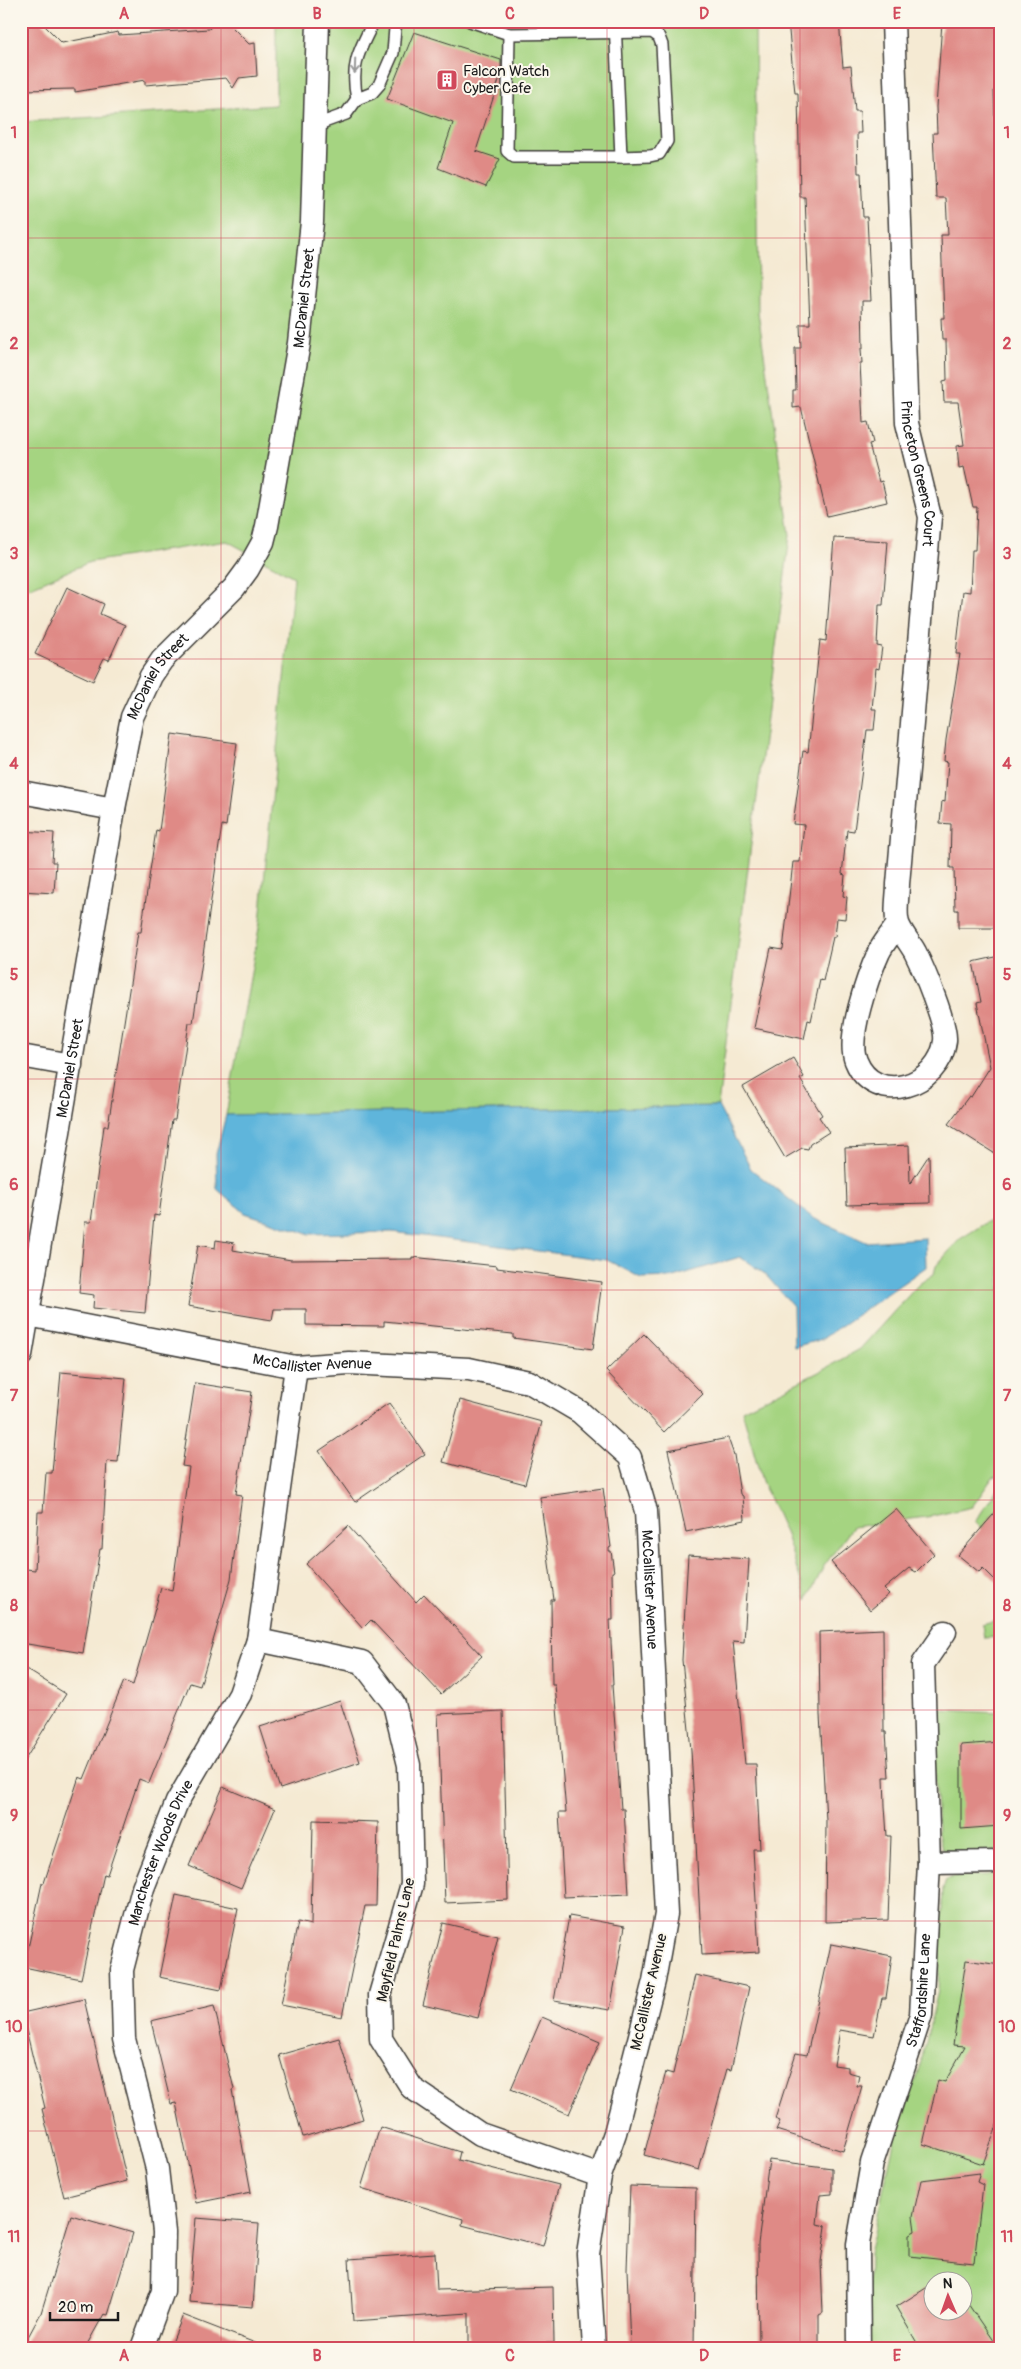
<svg xmlns="http://www.w3.org/2000/svg" width="1021" height="2369" font-family="Pangolin,sans-serif">
<style>
.green{fill:#a5d481;stroke:#60784e;fill-rule:evenodd}
.water{fill:#5eb5db;stroke:#3d687c}
.building{fill:#df8a86}
.lines{fill:none;stroke-linecap:round;stroke-linejoin:round}
.lane-casing{stroke:#3d3b37;stroke-width:14}
.street-casing{stroke:#3d3b37;stroke-width:25}
.lane{stroke:#fff;stroke-width:11}
.street{stroke:#fff;stroke-width:22}
.oneway{stroke:#999}
.grid{fill:none;stroke:#d1495b;stroke-width:1;stroke-opacity:0.55}
.labels{text-anchor:middle;dominant-baseline:central;stroke-width:4;stroke-linejoin:round;paint-order:stroke}
.poi-label{font-size:15px;fill:#1c1c1c;stroke:#fbf7ec;text-anchor:start}
.street-label{font-size:15px;fill:#1c1c1c;stroke:#fbf7ec}
.neatline{fill:none;stroke:#d1495b;stroke-width:2}
.grid-label{font-size:16px;text-anchor:middle;font-weight:bold;fill:#d1495b}
</style>
<rect width="100%" height="100%" fill="#fbf7ec"/>
<filter id="ink" filterUnits="userSpaceOnUse"><feTurbulence type="fractalNoise" baseFrequency=".02" numOctaves="2"/><feDisplacementMap in="SourceGraphic" scale="10" xChannelSelector="R" yChannelSelector="G"/><feConvolveMatrix kernelMatrix="1 2 1 2 8 2 1 2 1" color-interpolation-filters="sRGB"/></filter>
<filter id="wash" filterUnits="userSpaceOnUse"><feTurbulence type="fractalNoise" baseFrequency=".0096" numOctaves="4" result="noise"/><feDisplacementMap in="SourceGraphic" scale="20" xChannelSelector="R" yChannelSelector="G"/><feGaussianBlur stdDeviation="1.12" result="paint"/><feColorMatrix in="noise" values="0 0 0 0 0 0 0 0 0 0 0 0 0 0 0 0 0 1.4 0 .05"/><feComposite in="paint" operator="in"/></filter>
<g filter="url(#wash)">
<rect width="100%" height="100%" fill="#f5ead3"/>
<!-- green -->
<g class="green">
<path d="M276 21H755L758 312 790 535 718 1106 226 1115 260 922 294 577 227 541 90 562 21 591V122L276 105Z"/>
<path d="M1000 1214V1475L993 1477 972 1507 933 1516 853 1527 824 1566 807 1600 786 1535 762 1481 742 1410 817 1373 860 1349 919 1284 934 1274 936 1266 960 1239Z"/>
<path d="M999 1486 1000 1511 998 1509 981 1528 975 1522Z"/>
<path d="M1000 1619V1637L984 1638 982 1624Z"/>
<path d="M940 1710 1000 1713V1851L958 1854 942 1848 938 1834 932 1715Z"/>
<path d="M1000 1874V2348H867L869 2254 894 2142 921 2062 938 1991 943 1889 946 1880 953 1877ZM934 2282H964V2312H934Z"/>
</g>
<!-- water -->
<path class="water" d="M718 1106 751 1169 813 1218 866 1242 925 1238 926 1267 822 1339 794 1347 793 1306 765 1274 740 1257 673 1277 641 1278 607 1260 392 1232 309 1234 245 1213 217 1189 216 1154 226 1115Z"/>
<g id="blocks">
<!-- building -->
<g class="building">
<path d="M33 21H40L62 43 118 32 119 35 209 29 217 21H226L249 44 255 43 257 76 239 78 233 88 226 78 145 85V80L75 92V89L21 90V33Z"/>
<path d="M788 21H839L843 67 851 66 855 111H860L861 133H857L858 173H861L863 217H867L871 301H862L863 349H861L862 363H860L863 423 868 422 873 443 869 444 879 482 882 481 887 502 827 516 801 407 793 408V390H796L795 348H801L800 324H810L805 197H800L798 93H795Z"/>
<path d="M1000 21 996 91 994 90 1000 262V928H958V910H955L954 868H950L951 824 940 823 942 801 945 802 948 762 944 761 946 740 960 654H956L963 591 970 592 972 550H975L977 507H973L964 467 959 468 957 446 964 445 958 402H944L943 381 947 380 946 340H942L941 318H944L941 235H948L946 198H936L933 133H937L936 107 942 22Z"/>
<path d="M414 32 501 60V74L476 151 500 159 486 187 438 168 453 123 387 99Z"/>
<path d="M834 538 888 541 883 605H879L877 646 882 647 879 669 876 668 872 709H876L874 730H867L854 831 847 830 842 874 845 875 843 896 847 897 845 919 837 918 835 937H833L823 981 820 980 811 1021 808 1020 804 1039 754 1028 771 948 783 950 793 862H800L804 825 793 824 803 751 808 752 820 640 826 641Z"/>
<path d="M67 587 104 604 100 614 125 625 109 660 104 658 93 681 35 654Z"/>
<path d="M172 734 237 743 226 826 222 825 193 1023H189L175 1120H172L159 1216 154 1215 145 1313 93 1308 94 1295 79 1293 85 1222H91L104 1126H108L138 932H141L156 830 159 831Z"/>
<path d="M21 831 54 833 52 862H56L54 893 21 891Z"/>
<path d="M1000 956V1157L948 1124 969 1096 971 1097 990 1067 977 1003 981 1002 973 962Z"/>
<path d="M793 1058 804 1077 800 1079 822 1115 819 1117 829 1132 810 1144 808 1149 802 1148 785 1158 743 1087Z"/>
<path d="M909 1145 910 1184 929 1155 930 1203 847 1205 845 1148Z"/>
<path d="M216 1240 234 1243 233 1250 291 1260 412 1259V1257L497 1266V1268L602 1282 593 1349 513 1338V1334L384 1321V1326L306 1325V1309H274L272 1320 188 1306 198 1245 215 1248Z"/>
<path d="M644 1334 703 1394 664 1432 606 1371Z"/>
<path d="M61 1372 126 1378 118 1462 107 1461 102 1549H100L83 1653 21 1643V1603L26 1569 35 1570 38 1512H43L46 1473H52Z"/>
<path d="M195 1383 252 1392 236 1494 242 1495 231 1579 200 1686 190 1683 149 1783 139 1779 107 1875 104 1874 81 1979 24 1967 42 1883H44L79 1777 84 1779 124 1681 133 1685 161 1588 172 1591 189 1467 182 1466Z"/>
<path d="M460 1400 542 1422 525 1484 443 1462Z"/>
<path d="M389 1403 425 1454 355 1502 319 1451Z"/>
<path d="M728 1438 734 1455 740 1494 743 1496 745 1520 686 1532 668 1450Z"/>
<path d="M603 1488 611 1547 609 1548V1551H611L614 1572H612L613 1620H610L613 1685H612L621 1809H624L629 1894 564 1897 559 1812H566L555 1685H552L551 1600H554L540 1497Z"/>
<path d="M1000 1507V1585L983 1568 979 1572 958 1555Z"/>
<path d="M896 1509 934 1554 916 1572 909 1568 884 1589 889 1594 870 1610 831 1562Z"/>
<path d="M348 1526 416 1602 424 1594 482 1656 441 1694 371 1620 363 1628 306 1564Z"/>
<path d="M688 1555 749 1559 744 1642 733 1641 745 1764H756L760 1849H753L759 1952 702 1955 691 1750 682 1660Z"/>
<path d="M883 1629 884 1732H886L889 1777H884L885 1806 887 1836H891L888 1920 825 1922 826 1820 820 1715 819 1632Z"/>
<path d="M21 1666 66 1694 21 1766Z"/>
<path d="M340 1701 360 1762 280 1789 260 1727Z"/>
<path d="M503 1711 508 1900 445 1903 438 1714Z"/>
<path d="M1000 1742V1826L961 1829V1745Z"/>
<path d="M223 1787 275 1809 241 1888 189 1866Z"/>
<path d="M313 1820 378 1822 376 1906H365L342 2017 281 2005 298 1922 311 1925Z"/>
<path d="M176 1895 238 1908 221 1990 159 1977Z"/>
<path d="M569 1916 625 1926 610 2010 554 2001Z"/>
<path d="M443 1923 498 1936 478 2018 423 2005Z"/>
<path d="M831 1944 892 1956 886 1998H882L874 2036 840 2030 834 2065 848 2067V2072L859 2075 857 2086H862L843 2151 776 2130 780 2121 775 2119 796 2053 807 2055Z"/>
<path d="M966 1960 1000 1965V2117L983 2164 923 2144 938 2080 945 2082 965 2046 953 2045Z"/>
<path d="M695 1975 749 1987 731 2070 727 2069 699 2170 644 2155 666 2072 673 2074Z"/>
<path d="M84 1999 127 2181 64 2197 42 2109 45 2108 22 2013Z"/>
<path d="M214 2006 234 2089 232 2090 251 2192 196 2203 176 2103 171 2104 151 2021Z"/>
<path d="M542 2017 600 2042 569 2114 511 2089Z"/>
<path d="M339 2038 363 2119 303 2137 279 2055Z"/>
<path d="M380 2127 460 2152 458 2160 559 2185 543 2246 462 2225 463 2219 361 2188Z"/>
<path d="M769 2160 832 2168V2194L820 2195 817 2224 826 2226 821 2262 823 2313 819 2315V2348H759L758 2244Z"/>
<path d="M980 2173 977 2182 983 2185 974 2263 909 2256V2234L915 2231 913 2216 921 2180Z"/>
<path d="M630 2186 696 2188 694 2348H630L627 2269Z"/>
<path d="M71 2215 133 2233 108 2315 104 2314 85 2348H22L41 2313Z"/>
<path d="M196 2218 259 2223 253 2307 189 2302Z"/>
<path d="M435 2253 437 2290 553 2287 554 2343 469 2345V2313L353 2321 349 2259Z"/>
<path d="M934 2283V2312H964V2298L998 2348H920L896 2307Z"/>
<path d="M183 2315 263 2346V2348H170Z"/>
</g>
</g>
</g>
<g filter="url(#ink)">
<use href="#blocks" fill-opacity="0" stroke="#3d3b37" stroke-width="1"/>
<g class="lines">
<!-- lane casing -->
<g class="lane-casing">
<g id="lane">
<path d="M374 21C359 50 350 66 357 99L372 93 379 85 393 53 395 28 398 21"/>
<path d="M470 21 509 34 652 32 659 37 662 45 667 141 659 154 650 156 621 157"/>
<path d="M509 34 507 151 514 157H621L615 21"/>
<path d="M316 125 346 114 357 99"/>
</g>
</g>
<!-- street casing -->
<g class="street-casing">
<g id="street">
<path id="s1" d="M893 21 907 423 930 517 898 884C898 896 894 915 899 926 903 935 910 943 915 952 923 968 947 1024 945 1041 940 1086 875 1108 856 1061 846 1038 868 976 879 952 884 942 892 933 898 924"/>
<path d="M21 792 114 809"/>
<path d="M21 1056 71 1065"/>
<path id="s2" d="M28 1315 296 1367 349 1363 469 1369 529 1382 580 1412 630 1457 646 1511 666 1914 654 1981 615 2133 600 2176 588 2254 594 2348"/>
<path id="s3" d="M21 1355 114 809 132 717 151 676 162 660 234 588 248 569 263 542 267 526 299 343 312 222 318 21"/>
<path d="M258 1640 362 1662 394 1704 409 1765 412 1884 380 1995 381 2039 412 2088 480 2134 600 2176"/>
<path d="M929 1863 1000 1862"/>
<path id="s4" d="M142 2348 163 2291 164 2232 157 2169 124 2039 122 1970 143 1888 177 1802 240 1694 258 1640 296 1367"/>
<path id="s5" d="M859 2348 858 2244 872 2163 921 2015 929 1863 923 1664 945 1632"/>
</g>
</g>
<!-- lane -->
<use href="#lane" class="lane"/>
<!-- street -->
<use href="#street" class="street"/>
</g>
<!-- one-way arrows -->
<defs><path id="oneway-shaft" d="M-6 0H5M1.5-3L5.5 0L1.5 3" fill="none" stroke-width="1.6" stroke-linecap="round" stroke-linejoin="round" transform="scale(1.25)"/></defs>
<use class="oneway" href="#oneway-shaft" transform="translate(355 66) rotate(92)"/>
</g>
<!-- grid -->
<path class="grid" d="M221 21V2348M414 21V2348M607 21V2348M800 21V2348M21 238H1000M21 448H1000M21 659H1000M21 869H1000M21 1079H1000M21 1290H1000M21 1500H1000M21 1710H1000M21 1921H1000M21 2131H1000"/>
<!-- icons -->
<defs>
<g id="building-square" transform="scale(1.125)"><rect x="-9" y="-9" width="18" height="18" rx="4" fill="#d1495b" stroke="#fbf7ec"/><path d="M-4-6H4V6H1V3H-1V6H-4ZM-2.5-4.3h1.7v1.8h-1.7ZM.8-4.3h1.7v1.8H.8ZM-2.5-1h1.7V.8h-1.7ZM.8-1h1.7V.8H.8Z" fill="#fff"/></g>
</defs>
<g fill-rule="evenodd">
<use href="#building-square" x="447" y="80"/>
</g>
<g class="labels">
<!-- poi labels -->
<g class="poi-label">
<text x="463" y="71">Falcon Watch<tspan x="463" dy="17">Cyber Cafe</tspan></text>
</g>
<!-- street labels -->
<g class="street-label">
<text stroke="none"><textPath href="#s3" startOffset="1116">McDaniel Street</textPath></text>
<text stroke="none"><textPath href="#s1" startOffset="454">Princeton Greens Court</textPath></text>
<text stroke="none"><textPath href="#s3" startOffset="696">McDaniel Street</textPath></text>
<text stroke="none"><textPath href="#s3" startOffset="291">McDaniel Street</textPath></text>
<text stroke="none"><textPath href="#s2" startOffset="289">McCallister Avenue</textPath></text>
<text stroke="none"><textPath href="#s2" startOffset="769">McCallister Avenue</textPath></text>
<text stroke="none"><textPath href="#s4" startOffset="510">Manchester Woods Drive</textPath></text>
<text transform="translate(396 1940) rotate(-77)">Mayfield Palms Lane</text>
<text stroke="none"><textPath href="#s5" startOffset="366">Staffordshire Lane</textPath></text>
<text transform="translate(649 1992) rotate(-77)">McCallister Avenue</text>
</g>
</g>
<!-- margin -->
<rect width="1021" height="2369" fill="none" stroke="#fbf7ec" stroke-width="55"/>
<!-- north arrow -->
<g transform="translate(948 2296) rotate(358)"><circle r="24" fill="#fbf7ec" stroke="#a29f99"/>
<path d="M0-4L9 19L0 12L-9 19Z" fill="#d1495b"/>
<text y="-8" font-size="14" font-weight="bold" text-anchor="middle" fill="#1c1c1c">N</text>
</g>
<!-- scale -->
<path d="M50 2312v8h68v-8" fill="none" stroke="#1c1c1c" stroke-width="2.5"/>
<text x="58" y="2312" font-size="15" fill="#1c1c1c" stroke="#fbf7ec" stroke-width="4" paint-order="stroke">20 m</text>
<rect x="28" y="28" width="966" height="2314" class="neatline"/>
<g class="grid-label">
<text x="124" y="19">A</text>
<text x="317" y="19">B</text>
<text x="510" y="19">C</text>
<text x="704" y="19">D</text>
<text x="897" y="19">E</text>
<text x="14" y="138">1</text>
<text x="1007" y="138">1</text>
<text x="14" y="349">2</text>
<text x="1007" y="349">2</text>
<text x="14" y="559">3</text>
<text x="1007" y="559">3</text>
<text x="14" y="769">4</text>
<text x="1007" y="769">4</text>
<text x="14" y="980">5</text>
<text x="1007" y="980">5</text>
<text x="14" y="1190">6</text>
<text x="1007" y="1190">6</text>
<text x="14" y="1401">7</text>
<text x="1007" y="1401">7</text>
<text x="14" y="1611">8</text>
<text x="1007" y="1611">8</text>
<text x="14" y="1821">9</text>
<text x="1007" y="1821">9</text>
<text x="14" y="2032">10</text>
<text x="1007" y="2032">10</text>
<text x="14" y="2242">11</text>
<text x="1007" y="2242">11</text>
<text x="124" y="2361">A</text>
<text x="317" y="2361">B</text>
<text x="510" y="2361">C</text>
<text x="704" y="2361">D</text>
<text x="897" y="2361">E</text>
</g>
</svg>
